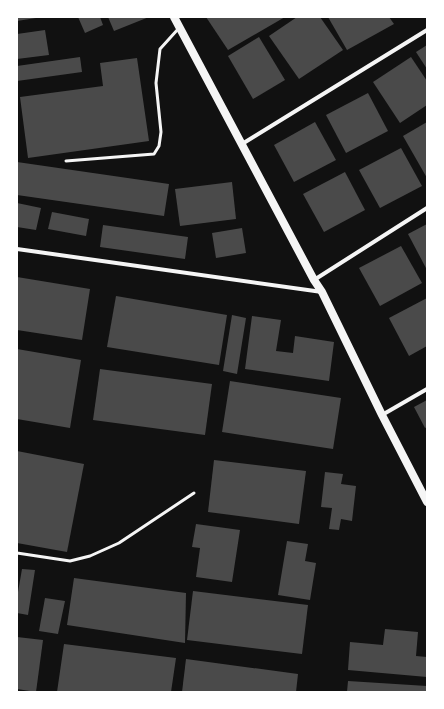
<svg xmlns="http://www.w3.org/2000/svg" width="444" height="709" font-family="'Nunito Sans',sans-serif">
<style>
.building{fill:#4a4a4a}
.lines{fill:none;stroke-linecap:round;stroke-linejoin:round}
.service{stroke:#f5f5f5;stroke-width:3}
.minor{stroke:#f5f5f5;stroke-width:4}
.secondary{stroke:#f5f5f5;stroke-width:8}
</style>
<rect width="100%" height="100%" fill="#111"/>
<!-- building -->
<g class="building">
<path d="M17 17H35L36 18 17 21Z"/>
<path d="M78 17H100L103 25 85 33Z"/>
<path d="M108 17H149L114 31Z"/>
<path d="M206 17H285L228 50Z"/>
<path d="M297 17H320L343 50 299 79 269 36Z"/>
<path d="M328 17H389L394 24 347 50Z"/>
<path d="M45 30 49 55 17 59V34Z"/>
<path d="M259 37 285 80 253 99 228 56Z"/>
<path d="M427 45V69L416 52Z"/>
<path d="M80 57 82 72 17 81V66Z"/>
<path d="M411 57 427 81V105L400 123 373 82Z"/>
<path d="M137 58 149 141 28 158 20 97 103 86 100 63Z"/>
<path d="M368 93 388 131 346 153 326 115Z"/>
<path d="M315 122 336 160 294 182 274 145Z"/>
<path d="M427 122V178L403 136Z"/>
<path d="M401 148 422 186 380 208 359 170Z"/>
<path d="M17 162 169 184 164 216 17 195Z"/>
<path d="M345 172 365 210 324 232 303 194Z"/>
<path d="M232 182 236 219 180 226 175 189Z"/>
<path d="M17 203 41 208 36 230 17 227Z"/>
<path d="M52 212 89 219 86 236 48 229Z"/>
<path d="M427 224V270L408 234Z"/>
<path d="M103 225 188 237 185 259 100 247Z"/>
<path d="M242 228 246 253 216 258 212 233Z"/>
<path d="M401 246 422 283 380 306 359 268Z"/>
<path d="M17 277 90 289 82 340 17 330Z"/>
<path d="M116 296 227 315 219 365 107 347Z"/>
<path d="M427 298V346L409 356 389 318Z"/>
<path d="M232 315 246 318 237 374 223 371Z"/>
<path d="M252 316 281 320 276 351 293 353 295 336 334 342 329 381 245 369Z"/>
<path d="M17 349 81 360 70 428 17 419Z"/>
<path d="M100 369 212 384 205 435 93 420Z"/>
<path d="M230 381 341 398 333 449 222 432Z"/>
<path d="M427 400V427L425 428 414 407Z"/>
<path d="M17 451 84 464 67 552 17 543Z"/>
<path d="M214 460 306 471 299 524 208 512Z"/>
<path d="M325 472 343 474 341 484 356 486 352 521 341 519 339 530 329 529 332 508 321 507Z"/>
<path d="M196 524 240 530 232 582 196 577 200 548 192 547Z"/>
<path d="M287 541 308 544 305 561 316 563 310 600 278 595Z"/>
<path d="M22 569 35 570 28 615 17 613V592H18Z"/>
<path d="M74 578 186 593 185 643 67 625Z"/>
<path d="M193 591 308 605 302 654 187 640Z"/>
<path d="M45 598 65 601 58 634 39 631Z"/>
<path d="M385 629 418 632 416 656 427 657V677L348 670 350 642 383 645Z"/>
<path d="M17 637 43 640 36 692 17 689Z"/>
<path d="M64 644 176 658 171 692H57Z"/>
<path d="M186 659 298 674 296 692H182Z"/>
<path d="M348 681 427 686V692H347Z"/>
</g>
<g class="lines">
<!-- service -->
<g class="service">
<path d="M66 161 154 154 159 146 161 132 156 83 160 49 179 28"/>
<path d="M17 553 70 561 90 556 119 543 194 493"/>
</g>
<!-- minor -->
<g class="minor">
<path d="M242 144 427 30"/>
<path d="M17 249 322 292"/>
<path d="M314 280 427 208"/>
<path d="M382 415 427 389"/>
</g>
<!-- secondary -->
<path class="secondary" d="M174 17 314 280 322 292 382 415 427 502"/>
</g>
<!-- border -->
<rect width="444" height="709" fill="none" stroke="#ffffff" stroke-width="36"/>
</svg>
